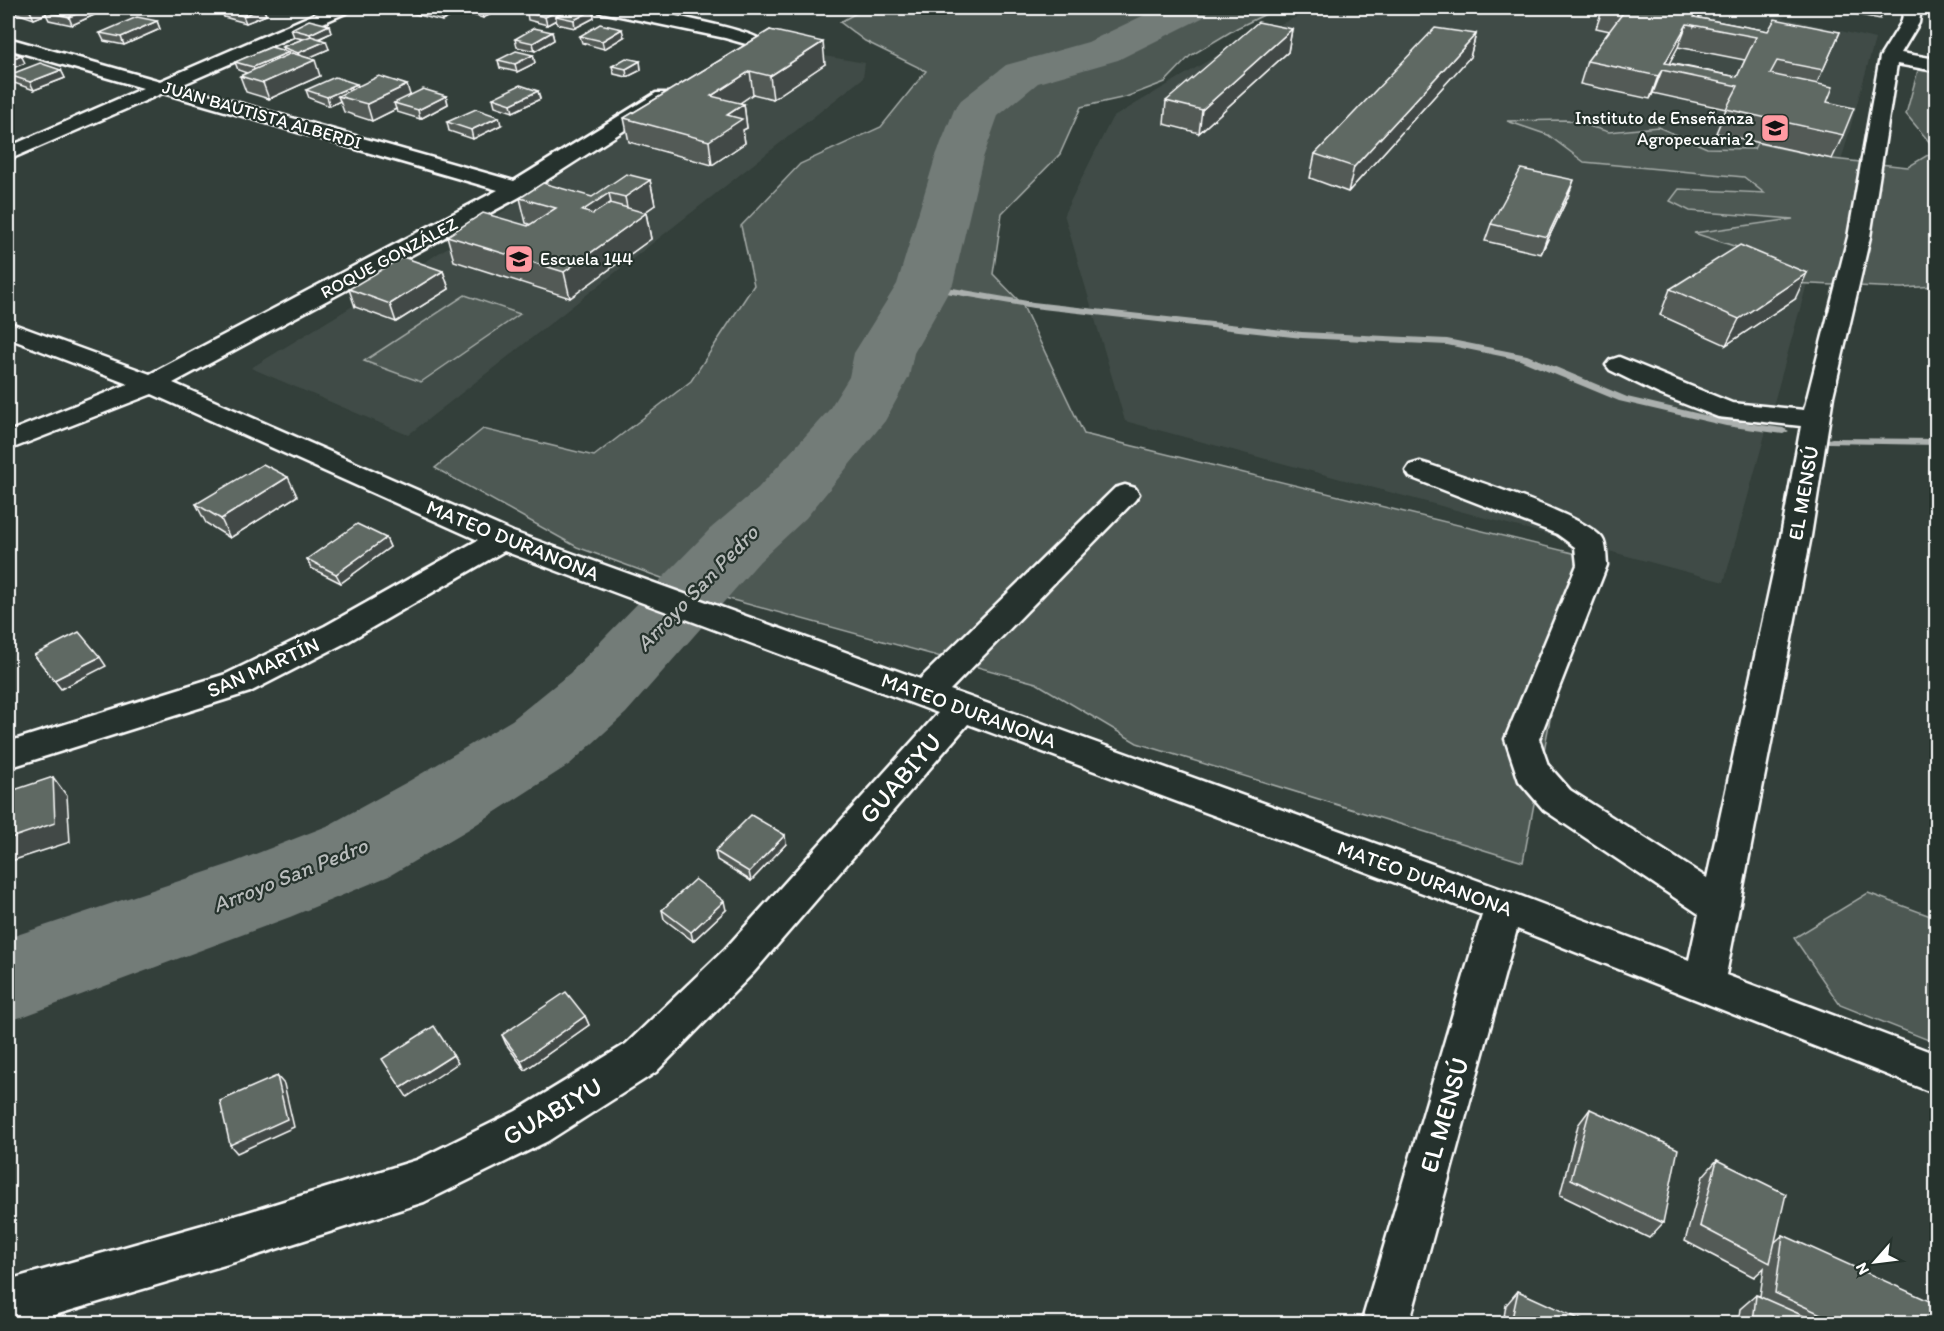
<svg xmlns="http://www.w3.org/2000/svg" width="1944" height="1331" font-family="Itim,sans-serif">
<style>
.built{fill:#404c47}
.green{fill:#4d5853;stroke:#a6aca9;stroke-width:1.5}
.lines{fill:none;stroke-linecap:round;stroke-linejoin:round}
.stream{fill:#abb0ae;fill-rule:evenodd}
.river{fill:#737b78;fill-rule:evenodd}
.minor-casing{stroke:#fff;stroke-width:5}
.minor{fill:#26332d;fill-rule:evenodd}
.wall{fill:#525a56;stroke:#fff;stroke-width:1.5;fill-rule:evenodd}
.shaded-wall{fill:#424a46;stroke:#fff;stroke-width:1.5}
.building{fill:#5f6964;stroke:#fff;stroke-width:1.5;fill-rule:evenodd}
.labels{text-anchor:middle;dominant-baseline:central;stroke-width:4.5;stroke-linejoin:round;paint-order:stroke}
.far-street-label{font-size:18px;fill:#fff;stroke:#26332d}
.far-poi-label{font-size:18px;fill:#fff;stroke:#26332d;text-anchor:end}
.street-label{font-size:21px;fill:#fff;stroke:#26332d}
.water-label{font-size:22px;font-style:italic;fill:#b9bdbc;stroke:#26332d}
.near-street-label{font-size:26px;fill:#fff;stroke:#26332d}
</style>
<rect width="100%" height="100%" fill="#333f3a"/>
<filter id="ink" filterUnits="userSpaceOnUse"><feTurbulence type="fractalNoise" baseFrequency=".0167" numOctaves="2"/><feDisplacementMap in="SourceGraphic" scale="12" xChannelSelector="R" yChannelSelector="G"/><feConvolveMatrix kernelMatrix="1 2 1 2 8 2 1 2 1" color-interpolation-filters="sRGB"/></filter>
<g filter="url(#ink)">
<!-- built -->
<g class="built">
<path d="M1318 8H1744L1875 39 1724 582 1125 421 1064 214 1112 118 1241 41Z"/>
<path d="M760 45 865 63 863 78 408 435 251 368 425 262Z"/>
</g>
<!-- green -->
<g class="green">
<path d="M865 8H1278L1237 28 1190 56 1165 82 1126 97 1081 107 1060 154 1002 213 993 274 1022 304 1084 434 1581 555 1523 862 1137 743 1036 683 689 588 577 547 435 468 483 429 594 456 691 381 754 285 741 226 800 164 881 127 926 71 865 41 840 22Z"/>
<path d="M1918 70 1936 73V150L1906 114Z"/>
<path d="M1568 120 1609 132 1658 127 1707 148 1754 149 1757 143 1832 159 1908 167 1936 150V286L1902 288 1789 283 1737 247 1694 233 1793 219 1690 211 1670 201 1679 189 1764 193 1744 177 1584 162 1548 135 1507 121Z"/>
<path d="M465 295 520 314 421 382 364 361Z"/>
<path d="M1868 893 1936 918V1043L1840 1005 1794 938Z"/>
</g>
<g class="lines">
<!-- stream -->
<g class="stream">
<path d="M925 281 947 287 1033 302 1302 332 1447 339 1527 355 1627 397 1726 420 1783 428 1789 431 1783 434 1726 426 1619 401 1520 360 1447 345 1302 338 1033 308 946 293 922 286 920 284Z"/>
<path d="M1832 438 1936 439V445L1828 443V439Z"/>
</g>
<!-- river -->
<path class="river" d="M1159 8H1210L1204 17 1118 60 1038 83 998 116 983 158 953 284 914 353 909 377 885 421 806 518 760 561 626 713 570 764 469 829 389 876 290 917 22 1017 8 1020V938L230 864 327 826 409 781 512 720 570 673 710 529 758 488 828 411 849 377 854 353 897 284 935 158 954 110 961 100 1006 65 1088 42Z"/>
<!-- minor casing -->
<g class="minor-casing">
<g id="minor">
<path d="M328 8H351L348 12 179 86 514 181 656 93H670L673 97 670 101 525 194 173 383 513 532 920 679 1115 488 1125 485 1135 488 1139 494 1135 500 950 690 1518 895 1689 960 1699 914 1544 810 1519 781 1505 739 1577 565 1575 547 1557 534 1410 477 1406 471 1410 465 1420 462 1430 465C1464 477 1585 515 1602 538 1607 545 1606 557 1607 565L1539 739 1548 765 1570 790 1707 878 1781 536 1801 426 1718 417 1659 394 1610 370 1606 365 1610 360 1619 357 1732 403 1804 410 1848 237 1880 57 1901 23 1905 8H1921L1919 23 1901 53 1936 59V71L1897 64 1870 237 1833 396 1811 536 1726 975 1936 1054V1094L1517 929 1409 1324H1361L1482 915 968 724 753 973 656 1072 548 1141 424 1202 245 1259 24 1324H8V1280L245 1213 417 1160 516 1111 626 1044 725 949 938 713 504 551 347 642 250 692 8 768V742L226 674 325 626 478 540 152 394 8 450V432L128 384 8 338V322L150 374 498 190 163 93 8 160V147L143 88 8 49V38L160 81Z"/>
<path d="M597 8C607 7 620 6 630 8 649 10 754 30 762 41L759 45 753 46 725 38 606 13 600 12Z"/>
</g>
</g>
<!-- minor -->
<use href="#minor" class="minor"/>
</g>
<!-- wall -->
<g class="wall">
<path d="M14 8H91L94 15 72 25 49 20 46 14 34 19 16 13Z"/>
<path d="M263 8 266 15 246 23 224 17 221 10Z"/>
<path d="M406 8H504L483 18 465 13 464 10 442 21 407 12Z"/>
<path d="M564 8 565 11 593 10 594 18 575 28 557 24 556 20 547 25 528 20 527 13Z"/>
<path d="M1603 8H1703L1699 18 1768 31 1840 32 1817 83 1843 135 1832 159 1716 133 1726 109 1653 93 1650 99 1580 84 1587 61 1610 31 1596 28ZM1678 47 1745 60 1737 77 1669 63Z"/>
<path d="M1829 8H1885L1880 19 1828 9Z"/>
<path d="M157 21 160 29 124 45 104 41 100 33Z"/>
<path d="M291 29 331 33 319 39 329 49 307 58 320 76 269 99 246 92 240 76 247 73 238 70 235 62 284 50 282 47 303 39 294 37Z"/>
<path d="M1292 29 1288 52 1199 133 1164 124 1166 101Z"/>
<path d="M770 30 825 64 773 99 753 94 740 103 744 104 747 128 743 130 745 143 712 165 629 142 624 118Z"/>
<path d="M552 32 554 40 535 51 517 47 515 39Z"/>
<path d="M1476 34 1470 57 1348 192 1310 178 1315 154Z"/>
<path d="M580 36 624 37 604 49 582 43Z"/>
<path d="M533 55 535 63 517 72 500 68 498 60Z"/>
<path d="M640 61 641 70 627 77 614 74 612 66Z"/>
<path d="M61 70 65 78 34 90 14 83 9 75Z"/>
<path d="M358 86 411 95 446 96 448 104 420 119 397 112 396 109 372 121 344 112 340 101 330 106 309 98 306 90Z"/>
<path d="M538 91 540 99 513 112 495 106 493 98Z"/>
<path d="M447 122 501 125 473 139 449 131Z"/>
<path d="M650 180 655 205 644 213H646L651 239 570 298 454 261 447 236 528 226 531 225 526 223 520 198 592 197Z"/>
<path d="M1568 197 1541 254 1485 241 1491 224Z"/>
<path d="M443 271 449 289 396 322 355 307 349 289Z"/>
<path d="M1670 289 1795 299 1726 345 1660 315Z"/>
<path d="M297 496 230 538 206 523 196 504Z"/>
<path d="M386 538 390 547 341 583 311 568 307 559Z"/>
<path d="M786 844 751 881 717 860 715 851Z"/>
<path d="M662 910H726L693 941 664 919Z"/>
<path d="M585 1016 589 1025 525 1070 506 1044 502 1035Z"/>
<path d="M1590 1109 1663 1223 1649 1238 1560 1195 1578 1125Z"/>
<path d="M1717 1160 1775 1242 1783 1235 1936 1323H1738L1740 1309 1756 1295 1760 1296 1764 1268 1754 1277 1685 1241 1703 1176Z"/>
<path d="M1518 1291 1583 1323H1503L1506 1305Z"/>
</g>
<!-- shaded-wall -->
<g class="shaded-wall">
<path d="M40 8H57L46 12V14L34 19 30 11Z"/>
<path d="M91 8 94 15 72 25 69 17Z"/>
<path d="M263 8 266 15 246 23 243 16Z"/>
<path d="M438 8H463L464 10 442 21Z"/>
<path d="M486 8H504L483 18 481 10Z"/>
<path d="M564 8 565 16H556V20L547 25 545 17Z"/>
<path d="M1699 8H1703L1701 14 1694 26V17Z"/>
<path d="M593 10 594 18 575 28 574 20Z"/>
<path d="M157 21 160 29 124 45 121 37Z"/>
<path d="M1687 24 1678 47 1665 71V63Z"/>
<path d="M329 25 331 33 313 41 310 34Z"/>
<path d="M622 29 624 37 604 49 602 41Z"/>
<path d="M1292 29 1288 52 1199 133 1202 110Z"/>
<path d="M552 32 554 40 535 51 533 43Z"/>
<path d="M1476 34 1470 57 1348 192 1354 167Z"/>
<path d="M326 41 329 49 301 61 298 53Z"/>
<path d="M823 42 825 64 773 99 770 76Z"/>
<path d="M289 52 291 60 256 75 253 67Z"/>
<path d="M21 55 25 63 8 70V61Z"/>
<path d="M533 55 535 63 517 72 515 64Z"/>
<path d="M315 60 320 76 269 99 263 83Z"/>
<path d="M640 61 641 70 627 77 626 69Z"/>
<path d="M61 70 65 78 34 90 30 82Z"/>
<path d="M1662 70 1653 93 1650 99 1658 76Z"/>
<path d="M750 71 753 94 715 120 711 96Z"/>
<path d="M357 84 360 93 338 96 340 101 330 106 327 97Z"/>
<path d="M407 85 412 101 394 103 396 109 372 121 367 104Z"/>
<path d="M538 91 540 99 513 112 511 104Z"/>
<path d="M446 96 448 104 420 119 418 110Z"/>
<path d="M744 104 747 128 743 130 745 143 712 165 709 141 727 115Z"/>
<path d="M499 117 501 125 473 139 471 130Z"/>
<path d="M650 180 655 205 630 222 625 197Z"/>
<path d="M1574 180 1568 197 1541 254 1547 237Z"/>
<path d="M609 193 614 218 587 236 582 211Z"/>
<path d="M646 213 651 239 570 298 564 272Z"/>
<path d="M443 271 449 289 396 322 390 304Z"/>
<path d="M1807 273 1795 299 1726 345 1739 319Z"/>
<path d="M288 477 297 496 230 538 221 519Z"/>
<path d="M386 538 390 547 341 583 336 574Z"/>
<path d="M100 657 106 666 61 689 54 680Z"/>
<path d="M53 777 67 796 70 842 11 861 8 857V839Z"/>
<path d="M785 835 786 844 751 881 749 872Z"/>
<path d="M724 901 726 910 693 941 691 932Z"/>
<path d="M585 1016 589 1025 525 1070 521 1061Z"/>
<path d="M453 1055 458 1063 407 1097 401 1088Z"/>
<path d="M277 1076 284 1084 294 1127 237 1153 230 1145Z"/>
</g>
<!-- building -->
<g class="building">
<path d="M19 8H40L30 11Z"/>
<path d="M57 8H91L69 17 46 12Z"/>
<path d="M226 8H262L243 16 221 10Z"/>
<path d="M472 8H486L481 10Z"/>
<path d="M537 8H564L545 17 527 13Z"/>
<path d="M572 8H582L593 10 574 20 556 16Z"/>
<path d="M1612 8H1699L1694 17 1768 31 1775 19 1840 32 1823 70 1777 61 1770 74 1833 87 1827 102 1854 108 1843 135 1726 109 1738 86 1662 70 1658 76 1587 61 1625 10ZM1687 24 1756 37 1737 77 1665 63Z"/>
<path d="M137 17 157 21 121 37 100 33Z"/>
<path d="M309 20 329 25 310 34 291 29Z"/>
<path d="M1258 22 1292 29 1202 110 1166 101Z"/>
<path d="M600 24 622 29 602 41 580 36Z"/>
<path d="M534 28 552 32 533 43 515 39Z"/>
<path d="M1435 28 1476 34 1354 167 1315 154Z"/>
<path d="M770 30 823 42 770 76 750 71 711 96 744 104 727 115 742 119 709 141 624 118Z"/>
<path d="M311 36 326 41 298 53 282 47Z"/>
<path d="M271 47 289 52 253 67 235 62Z"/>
<path d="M8 51 21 55 8 61Z"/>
<path d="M516 51 533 55 515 64 498 60Z"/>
<path d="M292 53 315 60 263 83 240 76Z"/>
<path d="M626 58 640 61 626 69 612 66Z"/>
<path d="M40 63 61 70 30 82 9 75Z"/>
<path d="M379 76 407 85 367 104 338 96Z"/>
<path d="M335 77 357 84 327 97 306 90Z"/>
<path d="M520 85 538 91 511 104 493 98Z"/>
<path d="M423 89 446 96 418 110 394 103Z"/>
<path d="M476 109 499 117 471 130 447 122Z"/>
<path d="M1521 169 1574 180 1547 237 1491 224Z"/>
<path d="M626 174 650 180 625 197 609 193 582 211 593 214 610 203 646 213 564 272 447 236 483 213 528 226 556 208 520 198 543 183 592 197Z"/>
<path d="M1740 245 1807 273 1739 319 1670 289Z"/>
<path d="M403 257 443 271 390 304 349 289Z"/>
<path d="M263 464 288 477 221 519 196 504Z"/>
<path d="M357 524 386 538 336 574 307 559Z"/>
<path d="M79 632 100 657 54 680 34 655Z"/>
<path d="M53 777 55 823 8 839V792Z"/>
<path d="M751 815 785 835 749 872 715 851Z"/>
<path d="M695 879 724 901 691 932 662 910Z"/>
<path d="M566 992 585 1016 521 1061 502 1035Z"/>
<path d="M434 1026 453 1055 401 1088 382 1059Z"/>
<path d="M277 1076 287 1119 230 1145 220 1101Z"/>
<path d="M1590 1109 1678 1149 1663 1223 1571 1179Z"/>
<path d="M1717 1160 1786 1194 1770 1263 1700 1226Z"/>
<path d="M1783 1235 1936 1304V1323H1840L1775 1293Z"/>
<path d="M1518 1291 1584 1321 1583 1323H1511Z"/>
<path d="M1756 1295 1820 1323H1753Z"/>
</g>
</g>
<!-- icons -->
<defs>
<g id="school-square" transform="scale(1.5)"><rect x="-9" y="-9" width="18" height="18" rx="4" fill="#ff9aa2" stroke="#26332d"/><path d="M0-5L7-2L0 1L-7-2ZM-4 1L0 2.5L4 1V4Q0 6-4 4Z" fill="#111"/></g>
</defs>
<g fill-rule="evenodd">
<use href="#school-square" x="1775" y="128"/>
<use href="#school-square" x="519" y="259"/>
</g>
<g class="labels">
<!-- far-street labels -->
<g class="far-street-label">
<text transform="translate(262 115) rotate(16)">JUAN BAUTISTA ALBERDI</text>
<text transform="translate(389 258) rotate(-28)">ROQUE GONZÁLEZ</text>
</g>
<!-- far-poi labels -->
<g class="far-poi-label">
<text x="1754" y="118">Instituto de Enseñanza<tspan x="1754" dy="21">Agropecuaria 2</tspan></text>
<text x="540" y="259" text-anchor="start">Escuela 144</text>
</g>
<!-- street labels -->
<g class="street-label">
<text transform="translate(1803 493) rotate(-80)">EL MENSÚ</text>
<text transform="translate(513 540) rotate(22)">MATEO DURANONA</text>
<text transform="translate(263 667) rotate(-24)">SAN MARTÍN</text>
<text transform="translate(969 710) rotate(20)">MATEO DURANONA</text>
<text transform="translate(1425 878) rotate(20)">MATEO DURANONA</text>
</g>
<!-- water labels -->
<g class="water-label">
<text transform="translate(697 588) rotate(-46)">Arroyo San Pedro</text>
<text transform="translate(290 875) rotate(-22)">Arroyo San Pedro</text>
</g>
<!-- near-street labels -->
<g class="near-street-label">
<text transform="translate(900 778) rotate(-49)">GUABIYU</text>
<text transform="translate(552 1111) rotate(-30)">GUABIYU</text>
<text transform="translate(1444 1115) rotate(-74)">EL MENSÚ</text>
</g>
</g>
<!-- margin -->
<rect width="1944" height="1331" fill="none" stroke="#26332d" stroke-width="30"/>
<rect x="15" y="15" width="1914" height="1301" fill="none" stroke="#fff" stroke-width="2" filter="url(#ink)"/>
<!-- north arrow -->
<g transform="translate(1875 1262) rotate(242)" stroke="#26332d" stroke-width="4.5" paint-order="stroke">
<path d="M0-4.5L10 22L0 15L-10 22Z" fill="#ffffff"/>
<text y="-9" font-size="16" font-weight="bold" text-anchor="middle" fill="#ffffff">N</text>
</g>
</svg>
